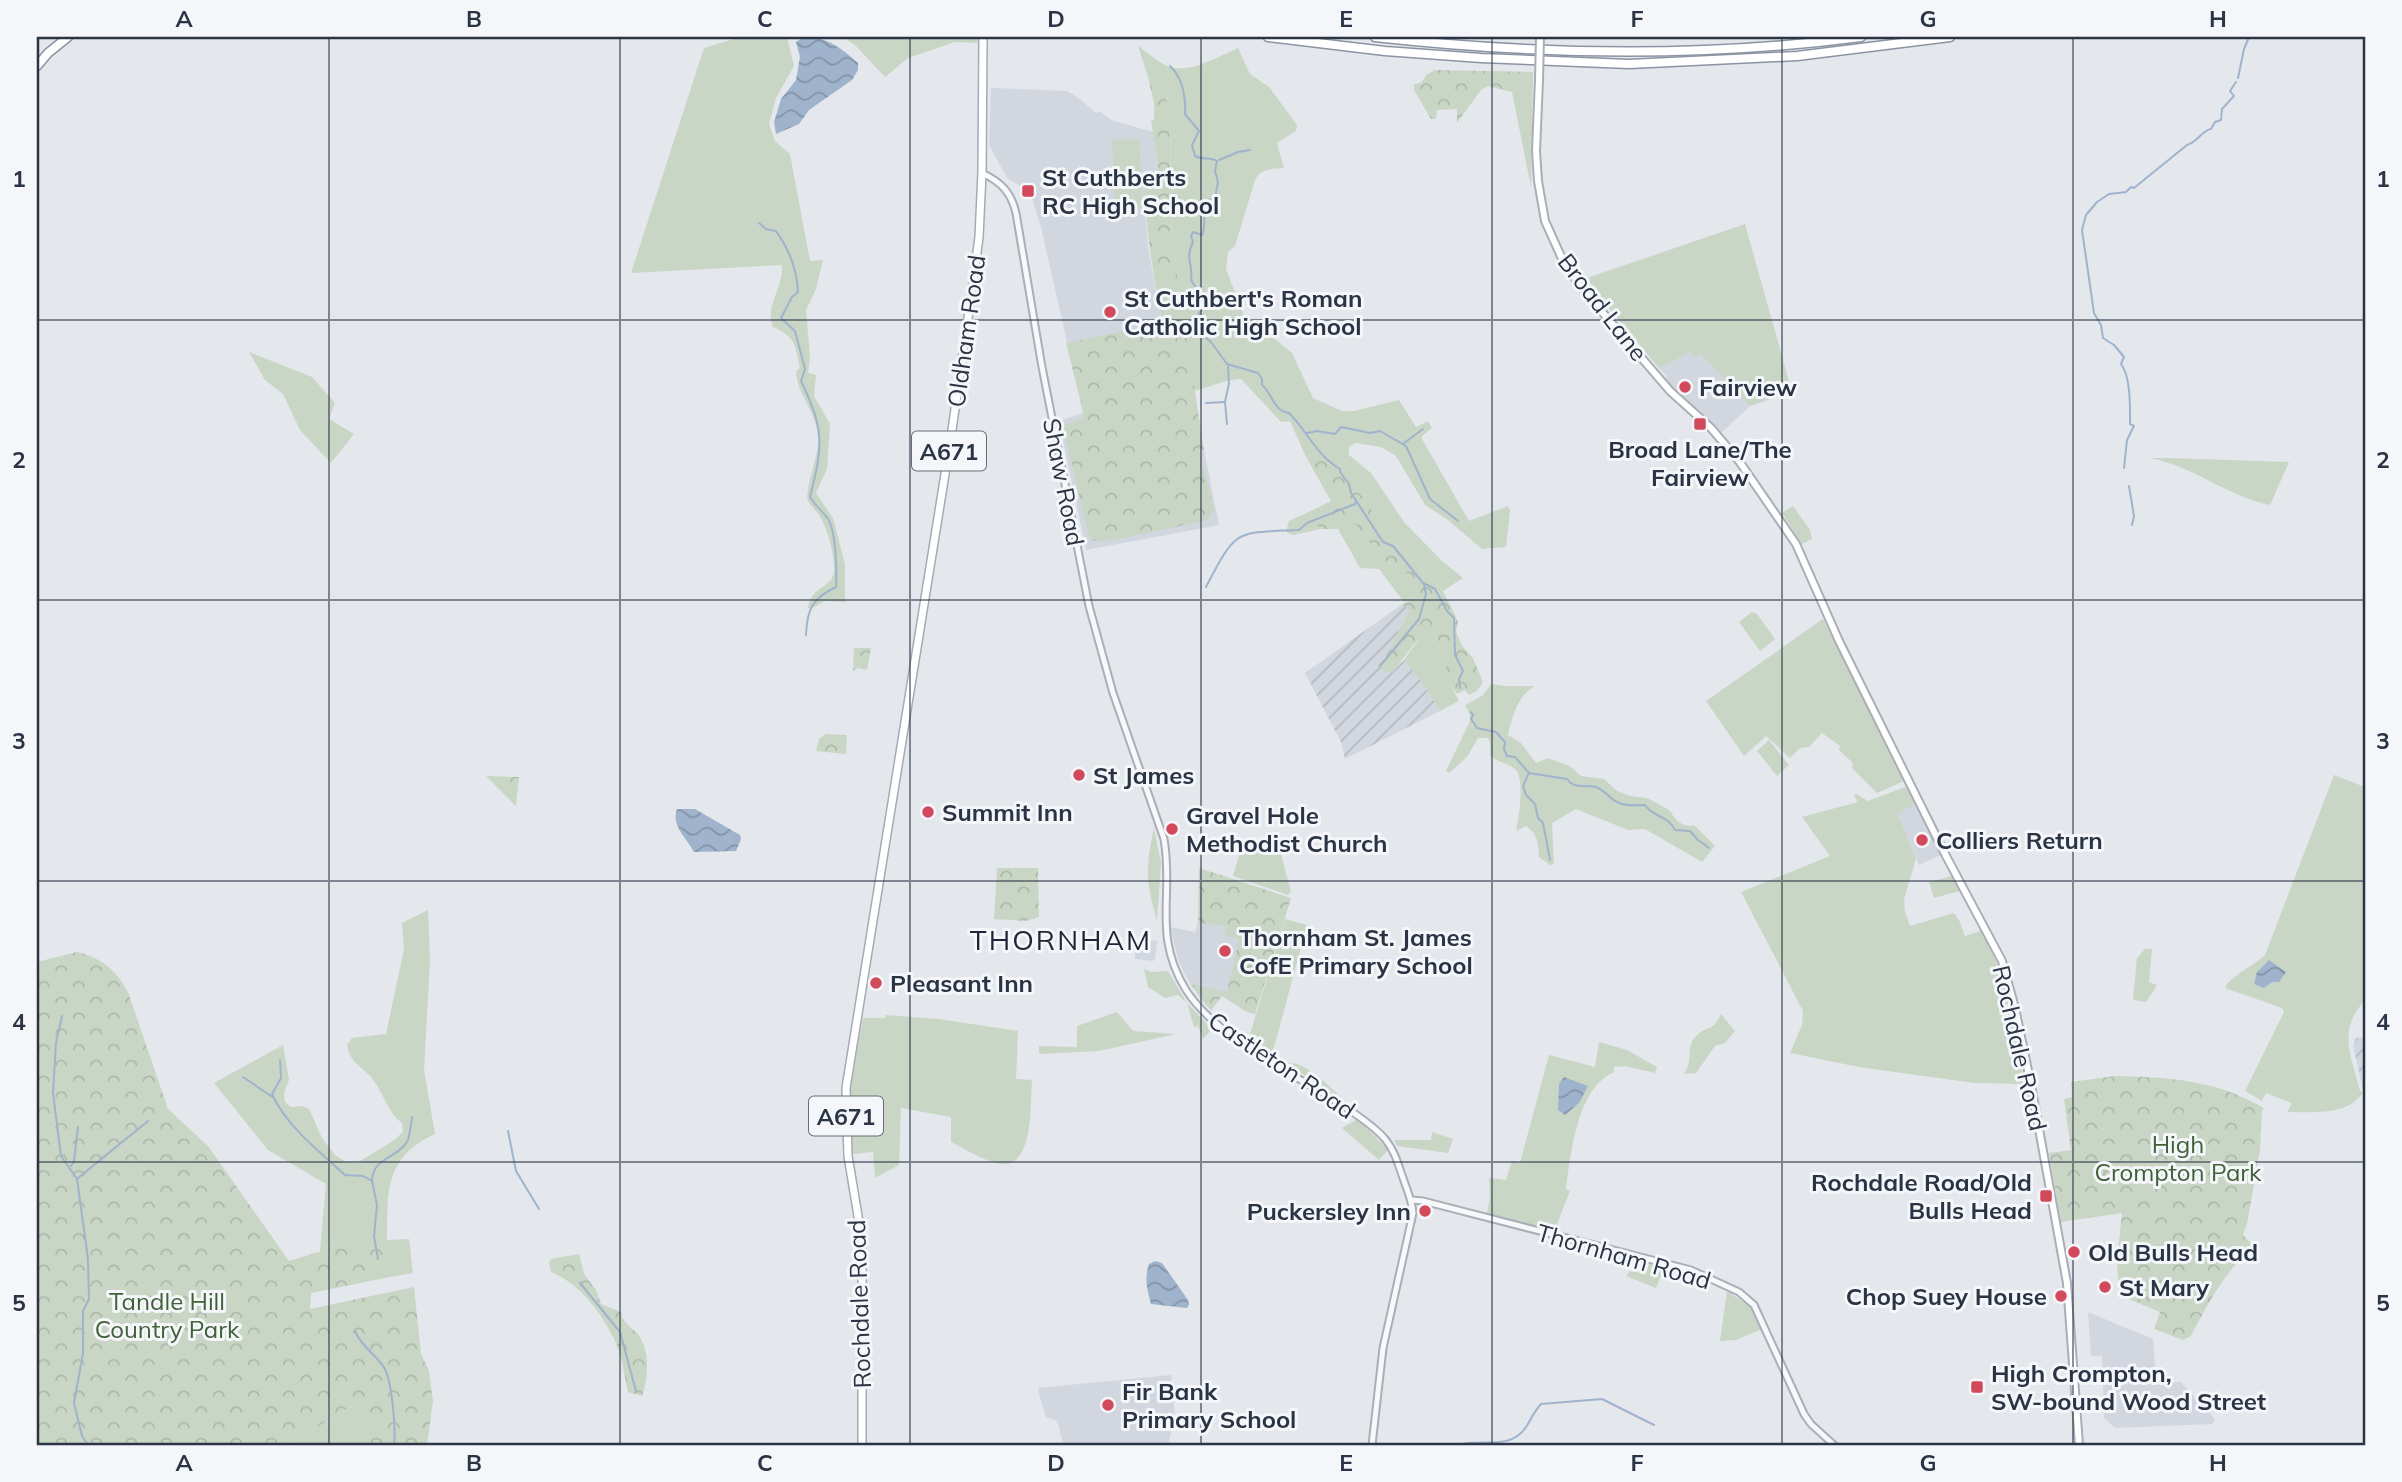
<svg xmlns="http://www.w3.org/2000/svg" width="2402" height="1482" font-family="Mulish,sans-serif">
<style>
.built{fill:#d2d6de}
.industrial{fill:url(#industrial-furrows)}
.green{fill:#c9d6c5}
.forest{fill:url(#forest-crowns)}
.water{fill:url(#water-waves)}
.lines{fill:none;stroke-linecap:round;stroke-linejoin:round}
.stream{stroke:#9fb4cc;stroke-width:2}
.tertiary-casing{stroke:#a9aeb7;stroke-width:9}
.secondary-casing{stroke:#a9aeb7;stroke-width:10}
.primary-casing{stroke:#a3abb8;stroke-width:10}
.motorway-casing{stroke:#8b94a3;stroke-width:11}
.tertiary{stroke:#f7f8fa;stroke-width:5}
.secondary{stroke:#fff;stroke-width:6}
.primary{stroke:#fff;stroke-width:7}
.motorway{stroke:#fff;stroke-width:8}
.secondary-bridge-casing{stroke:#a9aeb7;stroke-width:10;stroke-linecap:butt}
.secondary-bridge{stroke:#fff;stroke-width:6}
.grid{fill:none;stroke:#2b3445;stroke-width:2;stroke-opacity:0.55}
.poi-dot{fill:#d1495b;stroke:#f4f6f9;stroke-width:2.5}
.labels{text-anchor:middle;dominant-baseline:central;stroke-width:6;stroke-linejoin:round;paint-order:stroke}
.shield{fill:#f4f6f9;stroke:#676e7b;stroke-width:2}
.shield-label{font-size:23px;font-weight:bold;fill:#2b3445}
.poi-label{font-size:24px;font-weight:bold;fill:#2b3445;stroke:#f4f6f9;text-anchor:start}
.street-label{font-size:24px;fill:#2b3445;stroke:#f4f6f9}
.park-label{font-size:24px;fill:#3f6138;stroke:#f4f6f9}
.quarter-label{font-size:28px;letter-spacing:2px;fill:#1d2536;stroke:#f4f6f9}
.neatline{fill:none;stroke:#2b3445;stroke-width:2.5}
.grid-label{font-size:23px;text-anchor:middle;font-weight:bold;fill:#2b3445}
</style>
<defs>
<pattern id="industrial-furrows" width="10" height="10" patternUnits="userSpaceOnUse" patternTransform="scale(1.75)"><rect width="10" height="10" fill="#d2d6de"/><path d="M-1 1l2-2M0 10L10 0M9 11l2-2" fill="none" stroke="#b4b8c0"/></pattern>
<pattern id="forest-crowns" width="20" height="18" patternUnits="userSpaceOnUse" patternTransform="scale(1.75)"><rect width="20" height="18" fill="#c9d6c5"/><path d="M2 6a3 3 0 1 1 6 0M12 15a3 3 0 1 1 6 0" fill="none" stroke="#adb8ab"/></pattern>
<pattern id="water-waves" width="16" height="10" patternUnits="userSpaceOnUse" patternTransform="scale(1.75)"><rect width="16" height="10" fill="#9fb4cc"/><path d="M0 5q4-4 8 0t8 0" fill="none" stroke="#8293a7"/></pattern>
</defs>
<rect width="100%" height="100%" fill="#e4e7ec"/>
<!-- built -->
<g class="built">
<path d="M991 88 1067 91 1080 99 1096 113 1100 111 1111 120 1153 132 1159 172 1145 212 1148 247 1162 324 1198 449 1204 450 1219 525 1086 550 1059 421 1083 413 1041 227 1030 192 1007 178 989 145Z"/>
<path d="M1690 352 1700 353 1750 406 1721 433 1667 383 1666 375 1659 368Z"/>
<path d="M1916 804 1941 855 1919 865 1896 812Z"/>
<path d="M1291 898 1255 1014 1247 1012 1222 996 1211 1010 1202 1001 1184 973 1178 959 1170 927 1195 932 1198 923 1226 927Z"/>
<path d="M1132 938 1157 941 1155 959 1153 961 1135 959V947Z"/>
<path d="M2088 1312 2153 1339 2156 1383 2181 1382 2215 1419 2212 1424 2115 1428 2104 1418 2102 1356H2091Z"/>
<path d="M1171 1375 1175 1416 1168 1445H1063L1059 1426 1055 1420 1046 1417 1039 1394 1038 1388Z"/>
</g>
<!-- industrial -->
<g class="industrial">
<path d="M1401 605 1407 606 1409 611 1385 658 1392 672 1404 660 1422 682 1440 711 1345 759 1341 742 1305 673Z"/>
<path d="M2365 1037V1089L2363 1090 2353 1045 2356 1038Z"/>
</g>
<!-- green -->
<g class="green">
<path d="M740 37H787L794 66 776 98 769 124 775 141 790 154 810 261 823 260 816 289 806 310 810 357 808 373 816 375 814 396 830 424 827 469 816 493 833 518 845 564V602L824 601 815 607 808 608C811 585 833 589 834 570 834 554 829 533 821 518 818 512 811 507 808 501 804 489 820 454 818 437 817 412 797 395 796 371L800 368C795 345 796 337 773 327 764 306 784 288 782 265L631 273 704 48Z"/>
<path d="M843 37H977L978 43 955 42 908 58 885 77 856 46Z"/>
<path d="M1138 46C1147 52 1155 60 1165 65 1186 76 1218 57 1238 48L1250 74 1269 87 1297 125 1296 131 1277 143 1284 168C1271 169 1261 168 1255 180L1235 246 1228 252 1226 269 1244 316 1264 326 1265 331 1292 353 1313 398 1342 411H1354L1399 400 1416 427 1428 421 1432 428 1421 437 1469 521 1508 506 1510 511 1506 547 1482 549 1448 520 1425 505 1396 456 1381 447 1355 443 1349 447V455L1371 473 1404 522 1442 561 1463 578 1443 591 1395 543 1323 451 1306 457 1290 421 1281 422 1241 379C1230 378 1207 388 1194 391L1172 244 1170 120 1164 85 1148 77Z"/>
<path d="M1533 72 1531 187 1512 92Z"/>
<path d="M1139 139 1143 208 1115 209 1112 140Z"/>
<path d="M1745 224 1792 392 1750 406 1700 353 1697 358 1690 352 1659 368 1597 294 1587 278Z"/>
<path d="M249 352 312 377 335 403 329 419 354 434 331 463 300 430 283 394 265 380Z"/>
<path d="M2149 458H2168L2289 462 2270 505C2226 496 2192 465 2149 458Z"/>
<path d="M1793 506 1810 530 1812 539 1802 544 1782 513Z"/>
<path d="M1315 509V522L1321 529 1293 535 1286 532 1289 521Z"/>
<path d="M1352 518 1382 559 1406 572 1417 589 1415 597 1404 602 1379 569 1360 568 1338 529 1340 521Z"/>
<path d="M1752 612 1757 614 1775 639 1760 651 1739 622Z"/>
<path d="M1823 619 1904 781 1877 793 1852 768 1853 763 1839 750 1840 746 1822 733 1809 747 1800 748 1790 758 1766 736 1744 756 1706 701Z"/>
<path d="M1429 630 1436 635 1451 685 1459 701 1440 711 1422 682 1404 660 1421 636Z"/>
<path d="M1491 684 1505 686H1535C1518 695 1512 717 1508 735L1520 742 1536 763 1548 758 1570 766 1581 776 1604 779 1617 791 1630 796 1647 798 1669 810 1677 821 1684 825 1695 826 1715 846 1702 862 1645 829 1628 830 1576 809 1552 823 1554 864 1550 865 1539 857C1538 843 1538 834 1526 826L1516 831C1519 820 1525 776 1515 769 1508 763 1500 764 1490 755V743L1488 738H1478L1467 757 1449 773 1446 771 1470 721V715L1465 705 1483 695Z"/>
<path d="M1769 740 1789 765 1777 776 1757 751Z"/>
<path d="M2334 775 2365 787V1000C2336 1032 2352 1056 2360 1091L2363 1092C2350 1116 2311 1112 2287 1112L2292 1103 2266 1093 2262 1101 2245 1091 2284 1012 2282 1008 2225 988C2230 976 2255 965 2265 955Z"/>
<path d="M1908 786 1916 804 1897 813 1916 859 1904 899 1905 912 1910 926 1954 913 1960 922 1965 936 1983 930 2004 981 2025 1084 1974 1083 1859 1067 1790 1053 1802 1025 1803 1011 1741 892 1830 856 1802 817 1858 802 1854 796 1856 794 1868 801Z"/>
<path d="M1154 828 1161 863 1157 921C1146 882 1145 868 1154 828Z"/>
<path d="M1254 841 1278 843 1291 892 1288 895 1233 876 1240 852 1251 847Z"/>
<path d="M1952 876 1960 891 1934 898 1929 882Z"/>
<path d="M428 910 430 960 424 1070 435 1134C384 1158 388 1190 387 1240L409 1239 413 1273 390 1277 384 1250 361 1239 320 1252 326 1184 268 1150 214 1083 283 1045 289 1080 284 1093 285 1102 291 1107 303 1106 309 1109 322 1138 335 1155 346 1162 357 1163 396 1139 403 1131 402 1123C387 1112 383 1090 370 1076 360 1065 349 1061 347 1045L352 1038 386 1034 404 949 402 923Z"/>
<path d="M1285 919 1307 925 1272 1055 1248 1041Z"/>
<path d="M2145 949H2152L2149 982 2157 985 2146 1002 2133 1000 2137 958Z"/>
<path d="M1144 969 1151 972 1168 971 1187 1003 1212 1029 1203 1039 1198 1026 1194 1027 1187 1003 1178 995 1165 998 1148 987Z"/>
<path d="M1117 1012 1133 1031 1176 1034 1099 1051 1039 1054V1046L1077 1047V1026Z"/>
<path d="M1721 1014 1735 1031 1725 1043 1715 1046 1696 1073 1684 1074C1694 1061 1685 1047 1696 1036 1708 1025 1713 1032 1721 1014Z"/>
<path d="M886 1015 939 1019 1018 1031 1016 1079 1032 1080C1030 1103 1035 1174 996 1163 981 1159 965 1149 951 1142V1117L901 1108 899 1165 875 1178 873 1152 852 1154 850 1102 852 1075 863 1018H885Z"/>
<path d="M1599 1042 1627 1050 1657 1067 1655 1073 1625 1066 1614 1067V1072C1577 1088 1571 1153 1566 1189L1570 1191 1554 1231 1487 1213 1490 1197 1489 1178 1506 1180 1512 1161 1520 1163 1549 1055 1595 1067Z"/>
<path d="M1283 1062C1308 1062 1324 1082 1342 1098Z"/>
<path d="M1356 1120 1367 1128 1388 1150 1379 1160 1342 1128Z"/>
<path d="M1432 1132 1453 1139 1448 1153 1397 1146 1394 1140H1431Z"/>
<path d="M1642 1261 1664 1268 1656 1288 1626 1276 1630 1271 1633 1272 1639 1267Z"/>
<path d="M1727 1291 1750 1307 1762 1329 1736 1340 1720 1341Z"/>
<path d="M353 1405 365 1422 371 1445H289Z"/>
</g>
<!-- forest -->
<g class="forest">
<path d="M1435 70 1533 72 1512 92 1488 86 1481 90 1457 123V109L1437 110 1436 119H1431L1414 90V84L1421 83 1426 75Z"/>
<path d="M1148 77 1164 85 1170 120 1172 244 1204 450H1199L1214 509 1208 520 1114 540 1093 541 1088 534 1063 425 1082 419 1084 414 1066 343 1162 323C1154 277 1146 233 1144 186L1159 172 1151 121 1154 120V103Z"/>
<path d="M1323 451 1342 469 1395 543 1443 591 1455 615 1458 622 1456 631 1462 646 1473 658 1483 682 1477 691 1469 695 1465 690 1457 694 1451 685 1436 635 1429 631C1414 639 1405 659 1392 672H1387L1377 665 1385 658 1409 611 1407 607 1401 605 1415 597 1417 589 1406 572 1382 559 1352 519 1341 521 1338 529H1321L1315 523V509L1331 501 1306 457Z"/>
<path d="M854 648H871L867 670 858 668 853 671Z"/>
<path d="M826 734 847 735 846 754 816 751 819 739Z"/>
<path d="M486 776 519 777 516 806Z"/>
<path d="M997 868H1038L1039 917 1026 921 994 919Z"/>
<path d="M1199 868 1291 898 1255 1014 1247 1012 1222 996 1211 1010 1190 984 1227 992 1239 939 1224 935 1226 927 1198 923Z"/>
<path d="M77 952C102 958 116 970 128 992L168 1109 208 1146 289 1261 361 1239 384 1250 390 1277 311 1293 310 1309 414 1287 421 1354 429 1371 433 1401 427 1445H371L365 1422 353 1405 289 1445H37V962Z"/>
<path d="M2115 1076C2169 1077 2216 1080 2264 1108L2262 1111 2260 1149 2247 1224 2243 1235 2254 1246C2226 1270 2208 1303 2191 1336L2183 1340 2154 1329 2160 1312 2119 1295 2117 1261 2122 1213 2061 1222 2049 1153 2071 1150 2064 1099 2072 1097 2071 1082Z"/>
<path d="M579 1254 584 1274 596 1290 601 1304 621 1312C623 1326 636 1328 641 1339 650 1356 648 1379 642 1396L628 1392C624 1375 622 1354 614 1339 601 1312 579 1283 551 1272L549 1263 551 1259Z"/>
</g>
<!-- water -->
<g class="water">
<path d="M804 37C828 37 841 48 858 63V70L852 80 809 110 799 124 776 134 774 122 781 99 796 80 800 57 796 42Z"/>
<path d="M677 809H695L740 835 741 839 736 851 694 852C686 837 671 826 677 809Z"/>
<path d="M2269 960 2286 972 2279 982H2272L2264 988 2254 984 2257 972Z"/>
<path d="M1564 1077 1588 1086 1579 1103 1565 1115 1558 1110 1559 1084Z"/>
<path d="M1155 1261 1162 1263 1188 1300 1189 1305 1187 1308 1151 1304C1147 1290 1144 1278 1149 1264Z"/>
</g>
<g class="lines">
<!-- stream -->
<g class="stream">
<path d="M1170 66C1183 78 1186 98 1185 114L1199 131 1192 145 1195 156C1203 160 1210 157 1217 161L1215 171 1218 182 1215 199 1207 200C1202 211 1207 223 1202 235L1193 232 1191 236 1193 242C1184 261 1194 264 1191 280 1199 294 1210 298 1199 313L1202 335 1211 342 1227 364 1258 373 1262 379V385C1273 394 1273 411 1289 413 1307 431 1317 456 1340 469V472L1349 484 1351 493 1383 542 1393 546 1423 583 1435 589 1447 611 1454 618 1455 655 1463 671 1459 679 1460 688"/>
<path d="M2238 78 2244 49 2249 37"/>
<path d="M1219 160 1238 152 1250 150"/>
<path d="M759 223 766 229 776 231C789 249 797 270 798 292L792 297 781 318 795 331 805 369 801 381C825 431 823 445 810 497 815 506 823 511 828 519 836 531 837 572 836 587 813 598 807 608 806 635"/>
<path d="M1206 403 1225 402"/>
<path d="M1227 424 1225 402 1229 383 1228 366"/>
<path d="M1307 433 1317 431 1335 434 1341 427 1370 433 1380 431 1406 446 1430 499 1458 521"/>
<path d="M1404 443 1423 429"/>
<path d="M2124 468 2127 440 2134 426 2130 424C2130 407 2131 377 2121 364L2124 357 2114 345 2103 338 2101 325 2094 313 2082 230 2086 215 2097 202 2109 194 2126 192 2131 187 2134 188 2187 145C2198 142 2202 130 2211 129L2215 122 2221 120 2222 109 2234 96 2230 91 2236 82"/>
<path d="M2129 486 2134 516 2132 525"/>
<path d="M1206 587C1237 528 1234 533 1299 530L1307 523 1355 504 1356 501"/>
<path d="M1380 666 1419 619 1426 594 1424 585"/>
<path d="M1471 712 1473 715 1471 719 1477 728 1496 732 1505 742 1504 749 1507 756 1515 757 1529 773 1523 786 1526 795 1535 804 1538 818 1543 823 1550 860"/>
<path d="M1529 773 1567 779C1576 791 1587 783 1598 788 1607 792 1612 802 1622 804 1629 806 1637 805 1645 805 1652 817 1668 815 1675 830L1690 831 1698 840 1709 848"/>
<path d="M62 1016 56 1043 53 1093 61 1156 77 1179 88 1259 89 1299 83 1311V1353L74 1403 82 1436 88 1445"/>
<path d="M280 1060 281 1078 272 1094C287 1127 319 1151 345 1175L363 1176 372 1181 377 1205 374 1236 378 1259"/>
<path d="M243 1077 274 1098"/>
<path d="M508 1131 516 1171 539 1209"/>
<path d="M71 1166 74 1161 78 1127"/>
<path d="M78 1178 148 1121"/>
<path d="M372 1180C373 1157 399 1158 408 1140 410 1133 411 1124 412 1117"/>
<path d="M580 1283 620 1332 636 1391"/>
<path d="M355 1331C362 1348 377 1355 385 1369 392 1383 396 1430 394 1445"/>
<path d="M1458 1445C1480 1438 1511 1451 1526 1427 1531 1419 1534 1412 1541 1404L1602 1399 1654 1425"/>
</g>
<!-- tertiary casing -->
<g class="tertiary-casing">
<g id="tertiary">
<path d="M982 173C1001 182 1011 192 1016 213L1042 367 1089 606 1113 693 1164 839C1174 895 1152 935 1186 990 1218 1040 1298 1075 1348 1109 1361 1118 1375 1127 1385 1139 1395 1151 1398 1164 1403 1178 1407 1190 1412 1200 1413 1213L1383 1348 1372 1445"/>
<path d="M1412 1200 1423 1201 1691 1270 1739 1292 1754 1305 1804 1414 1811 1424 1834 1445"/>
</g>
</g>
<!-- secondary casing -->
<g class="secondary-casing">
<path id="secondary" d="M1539 80 1536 151 1538 181 1545 221 1564 263 1585 292 1670 391 1711 428 1739 461 1796 544 1839 641 1945 854 2002 961 2015 1008 2031 1085 2067 1283 2079 1445"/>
</g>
<!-- primary casing -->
<g class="primary-casing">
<path id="primary" d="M862 1445V1240L848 1156 846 1088 951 437 973 283 979 237 982 173 983 37"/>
</g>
<!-- motorway casing -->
<g class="motorway-casing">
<g id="motorway">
<path d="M1268 37 1385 51 1481 58 1629 64 1797 56 1950 37"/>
<path d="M1375 37C1537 55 1700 58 1861 37"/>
<path d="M37 66 48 53 68 37"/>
</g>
</g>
<!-- tertiary -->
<use href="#tertiary" class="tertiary"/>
<!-- secondary -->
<use href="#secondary" class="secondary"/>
<!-- primary -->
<use href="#primary" class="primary"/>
<!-- motorway -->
<use href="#motorway" class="motorway"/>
<!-- secondary-bridge casing -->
<g class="secondary-bridge-casing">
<path id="secondary-bridge" d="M1539 80 1540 37"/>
</g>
<!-- secondary-bridge -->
<use href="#secondary-bridge" class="secondary-bridge"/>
</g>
<!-- grid -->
<path class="grid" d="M329 37V1445M620 37V1445M910 37V1445M1201 37V1445M1492 37V1445M1782 37V1445M2073 37V1445M37 320H2365M37 600H2365M37 881H2365M37 1162H2365"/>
<!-- markers -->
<g class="poi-dot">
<rect x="1021" y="184" width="14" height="14" rx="3.5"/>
<circle cx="1110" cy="312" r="7"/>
<circle cx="1685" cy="387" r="7"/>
<rect x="1693" y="417" width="14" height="14" rx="3.5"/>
<circle cx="1079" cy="775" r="7"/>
<circle cx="928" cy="812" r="7"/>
<circle cx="1172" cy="829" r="7"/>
<circle cx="1922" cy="840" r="7"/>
<circle cx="1225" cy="951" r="7"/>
<circle cx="876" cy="983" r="7"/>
<rect x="2039" y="1189" width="14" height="14" rx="3.5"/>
<circle cx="1425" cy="1211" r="7"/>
<circle cx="2074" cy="1252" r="7"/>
<circle cx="2105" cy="1287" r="7"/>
<circle cx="2061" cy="1296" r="7"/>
<rect x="1970" y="1380" width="14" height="14" rx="3.5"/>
<circle cx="1108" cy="1405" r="7"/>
</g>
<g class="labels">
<!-- shield labels -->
<g class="shield">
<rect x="912" y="431.5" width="74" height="39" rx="5"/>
<rect x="809" y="1096.5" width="74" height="39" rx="5"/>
</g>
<g class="shield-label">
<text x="949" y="451">A671</text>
<text x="846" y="1116">A671</text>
</g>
<!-- poi labels -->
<g class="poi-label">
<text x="1042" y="177">St Cuthberts<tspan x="1042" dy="28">RC High School</tspan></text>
<text x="1124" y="298">St Cuthbert's Roman<tspan x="1124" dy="28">Catholic High School</tspan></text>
<text x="1699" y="387">Fairview</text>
<text x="1700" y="449" text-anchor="middle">Broad Lane/The<tspan x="1700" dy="28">Fairview</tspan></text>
<text x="1093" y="775">St James</text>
<text x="942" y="812">Summit Inn</text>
<text x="1186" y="815">Gravel Hole<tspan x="1186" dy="28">Methodist Church</tspan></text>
<text x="1936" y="840">Colliers Return</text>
<text x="1239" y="937">Thornham St. James<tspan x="1239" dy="28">CofE Primary School</tspan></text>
<text x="890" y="983">Pleasant Inn</text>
<text x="2032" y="1182" text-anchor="end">Rochdale Road/Old<tspan x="2032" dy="28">Bulls Head</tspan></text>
<text x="1411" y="1211" text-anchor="end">Puckersley Inn</text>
<text x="2088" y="1252">Old Bulls Head</text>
<text x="2119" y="1287">St Mary</text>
<text x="2047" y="1296" text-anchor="end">Chop Suey House</text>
<text x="1991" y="1373">High Crompton,<tspan x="1991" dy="28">SW-bound Wood Street</tspan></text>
<text x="1122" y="1391">Fir Bank<tspan x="1122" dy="28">Primary School</tspan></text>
</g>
<!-- street labels -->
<g class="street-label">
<text transform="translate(1603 307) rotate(52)">Broad Lane</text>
<text transform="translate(966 331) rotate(-82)">Oldham Road</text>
<text transform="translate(1064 482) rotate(79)">Shaw Road</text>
<text transform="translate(2020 1048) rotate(77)">Rochdale Road</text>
<text transform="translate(1282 1065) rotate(34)">Castleton Road</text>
<text transform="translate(1624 1256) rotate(16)">Thornham Road</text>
<text transform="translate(859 1304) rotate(-92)">Rochdale Road</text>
</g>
<!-- park labels -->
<g class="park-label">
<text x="2178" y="1144">High<tspan x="2178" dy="28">Crompton Park</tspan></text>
<text x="167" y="1301">Tandle Hill<tspan x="167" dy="28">Country Park</tspan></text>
</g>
<!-- quarter labels -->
<g class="quarter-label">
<text x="1061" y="939">THORNHAM</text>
</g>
</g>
<!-- border -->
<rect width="2402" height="1482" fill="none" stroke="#f4f6f9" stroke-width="77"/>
<rect x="38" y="38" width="2326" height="1406" class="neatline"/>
<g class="grid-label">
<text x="184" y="27">A</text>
<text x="474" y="27">B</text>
<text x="765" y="27">C</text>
<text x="1056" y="27">D</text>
<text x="1346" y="27">E</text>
<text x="1637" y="27">F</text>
<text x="1928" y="27">G</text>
<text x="2218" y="27">H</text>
<text x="19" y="187">1</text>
<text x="2383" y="187">1</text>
<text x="19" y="468">2</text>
<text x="2383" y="468">2</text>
<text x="19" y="749">3</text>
<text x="2383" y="749">3</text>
<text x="19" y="1030">4</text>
<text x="2383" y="1030">4</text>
<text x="19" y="1311">5</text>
<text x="2383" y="1311">5</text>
<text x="184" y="1471">A</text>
<text x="474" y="1471">B</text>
<text x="765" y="1471">C</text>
<text x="1056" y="1471">D</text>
<text x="1346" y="1471">E</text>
<text x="1637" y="1471">F</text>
<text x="1928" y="1471">G</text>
<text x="2218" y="1471">H</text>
</g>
</svg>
